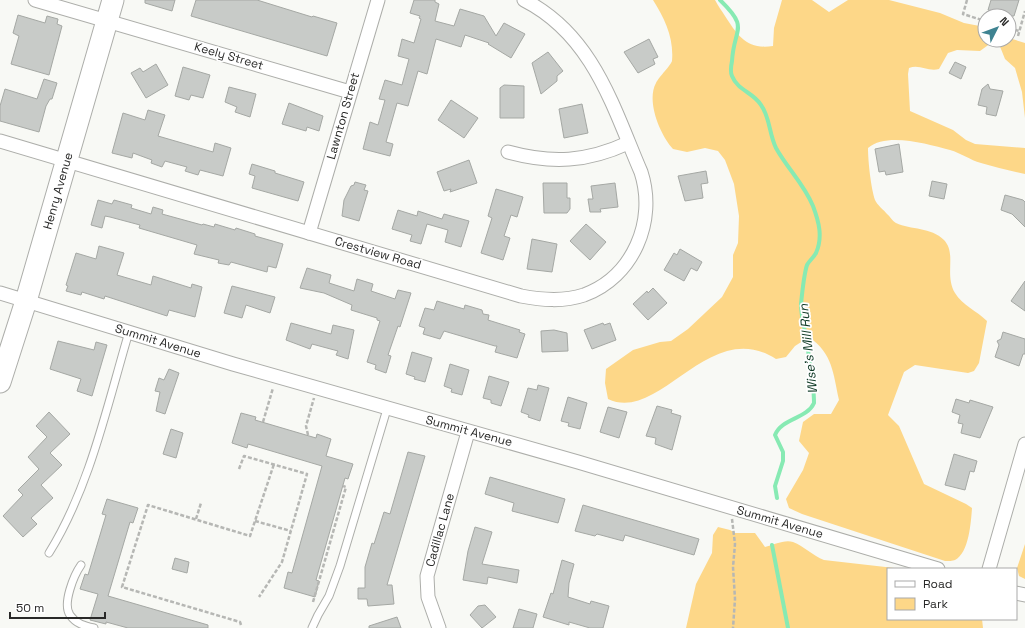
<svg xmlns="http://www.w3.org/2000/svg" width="1025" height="628" font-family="'Space Grotesk',sans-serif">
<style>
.green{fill:#fdd788}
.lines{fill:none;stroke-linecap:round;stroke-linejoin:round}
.stream{stroke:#87eab3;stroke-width:4}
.building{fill:#c8cbc8;stroke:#a5a8a4}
.service-casing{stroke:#adaeaa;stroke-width:9}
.minor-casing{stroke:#adaeaa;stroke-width:15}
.primary-casing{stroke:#adaeaa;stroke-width:23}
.path{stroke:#b6b7b4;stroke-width:2.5;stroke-dasharray:4 2;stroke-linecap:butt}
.service{stroke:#fff;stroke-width:7}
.minor{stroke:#fff;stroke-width:13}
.primary{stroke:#fff;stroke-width:21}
.labels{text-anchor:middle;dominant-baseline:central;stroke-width:3.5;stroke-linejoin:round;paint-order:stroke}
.street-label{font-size:12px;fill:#292928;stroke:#fff}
.water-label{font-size:13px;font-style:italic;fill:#0e3924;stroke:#fff}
</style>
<rect width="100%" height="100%" fill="#f8f9f5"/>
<!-- green -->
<g class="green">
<path d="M653 0H715C718 6 722 11 725 16 738 36 747 50 773 46L774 28 782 0H812L829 12 848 0H889L940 13 964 23 985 27V40H1009V38L1025 43V118L1022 92 1015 68 1005 59 999 44 991 43 980 51 957 50 948 53 939 69C928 72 920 64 909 68L908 74 910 111 953 130 966 140 975 144 1025 148V174C1010 171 995 167 981 163 970 160 961 153 950 150 927 144 887 132 868 148 868 161 871 188 875 200 877 205 884 210 887 214 890 216 892 221 896 223 911 230 931 227 944 240 957 254 944 274 955 293 962 305 977 311 987 321L979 363 974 371 968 373 915 365 904 372 888 415 899 426 924 484 966 504 972 508C971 522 969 553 955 560 953 561 948 561 945 561L802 514 789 508 786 499 803 470 809 453 799 441 803 422 814 414H831L839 400C833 373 833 354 809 337L795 346 786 357 776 359C709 316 660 424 608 399L605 383 606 369 633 350 660 342 671 341 688 329 722 297 733 277V255L738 243 739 216 734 184 725 160 718 151 705 148 687 152 673 149C660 135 646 101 656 83 659 77 671 65 672 61 674 38 665 19 653 0Z"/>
<path d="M718 527 730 530 735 533H755L765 547C773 545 785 539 793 542 804 546 813 556 824 560L903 569H888V619H982L983 628H686L696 584 712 553 713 535Z"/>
<path d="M1025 544V579L1019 576 1017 568Z"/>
</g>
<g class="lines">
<!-- stream -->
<g class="stream">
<path d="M720 0C750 29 734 27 732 61 731 66 730 72 732 76 738 91 753 92 761 105 770 117 769 134 776 148 787 168 804 184 813 206 819 222 823 237 816 253 814 257 809 261 807 265 804 274 802 294 801 304 801 315 804 326 806 337 809 359 814 381 814 403 807 419 782 418 775 435L783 452V461L775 486 777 498"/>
<path d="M772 545 788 628"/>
</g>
</g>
<!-- building -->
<g class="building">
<path d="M145 0H175L172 11 145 3Z"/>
<path d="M196 0H257L312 17 313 16 337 23 327 56 191 16Z"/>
<path d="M414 0H435V2L439 4 435 21 454 26 460 9 484 16 496 36 504 23 525 34 511 58 488 44 489 43 465 35 461 47 436 39 427 74 418 71 408 106 397 103 386 142 393 144 390 156 363 149 370 122 378 125 385 100 379 99 385 80 402 85 409 59 398 56 402 39 414 43 421 19 419 18 420 16 410 13Z"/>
<path d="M991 0H1019L1014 16H994L995 12 988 10Z"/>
<path d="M18 15 45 23 47 16 58 19 57 24 62 26 49 75 11 64 19 36 13 33Z"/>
<path d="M649 39 658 57 653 59 655 64 638 73 624 52Z"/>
<path d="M548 52 563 71 557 76V81L541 94 532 63Z"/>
<path d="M955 62 966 67 961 79 949 73Z"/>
<path d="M156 64 168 85 146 98 131 73 140 68 143 72Z"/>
<path d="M183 67 210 75 203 98 191 95 189 100 175 96Z"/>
<path d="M44 79 57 83 52 99H50L46 106 39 132 0 121V106L5 89 37 99Z"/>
<path d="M988 84 990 89 1003 91 996 116 986 114 987 107 978 105 982 89Z"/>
<path d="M504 85 524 86V118H500V88Z"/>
<path d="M229 87 256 94 250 117 235 112 237 107 225 102Z"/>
<path d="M451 100 478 118 464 138 438 120Z"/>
<path d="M289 103 323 116 319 131 307 127 306 131 282 124Z"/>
<path d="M582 104 588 133 564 138 559 109Z"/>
<path d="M148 110 165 115 158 136 213 152 215 143 231 148 223 176 200 170 198 175 185 171 187 167 165 161 162 167 151 163 152 160 133 153 132 158 112 153 123 113 145 120Z"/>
<path d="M899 144 903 172 886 175 885 171 879 172 875 149Z"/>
<path d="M469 160 477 183 450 192 451 189 444 191 437 172Z"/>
<path d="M252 164 275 171V173L304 182 298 201 252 188 255 176 249 174Z"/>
<path d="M706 171 708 183 701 184 703 198 685 201 678 176Z"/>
<path d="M932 181 947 184 944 199 929 196Z"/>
<path d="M355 182 366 185 364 190 368 191 359 221 342 216 344 200 351 186 354 185Z"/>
<path d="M543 183H567V198H570V209L567 213H544Z"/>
<path d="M615 183 618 207 600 209 601 212H590L588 199H593L591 186Z"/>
<path d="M496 189 523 197 517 217 511 215 504 236 510 238 503 260 481 253 492 218 488 216Z"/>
<path d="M1005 195 1023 200 1025 202V227L1012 214 1001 210Z"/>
<path d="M98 200 112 204 114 200 132 205 131 208 151 214 153 207 163 210 162 214 202 225 203 224 214 227 215 224 235 230 236 228 255 234V236L283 244 276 268 268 266 267 272 231 262 229 265 218 263 219 260 194 254 197 245 139 228 140 225 110 217 105 216 102 228 91 225Z"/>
<path d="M398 210 417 216 418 211 442 219 444 214 469 221 461 247 445 242 448 230 427 224 421 244 410 241 412 235 392 229Z"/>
<path d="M586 224 606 242 590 260 570 241Z"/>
<path d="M532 239 557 244 552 272 527 269Z"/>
<path d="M99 246 124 253 117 275 151 285 153 276 191 288 192 284 202 287 195 317 169 310 167 316 105 296 104 299 82 292 81 295 66 291 68 286 66 285 76 253 96 259Z"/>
<path d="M680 249 702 262 697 271 691 268 684 281 664 270 674 253 677 255Z"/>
<path d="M307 268 331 275 329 283 354 291 357 279 373 284 371 291 395 299 398 290 411 293 400 327 398 326 388 355 391 356 386 373 375 369 376 365 367 362 380 321 377 320V318L351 310 352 305 324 293 300 288Z"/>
<path d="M1025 281V311L1011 301Z"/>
<path d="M232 286 275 297 270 313 246 305 242 318 224 313Z"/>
<path d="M653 288 667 303 648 320 633 304 647 291 648 293Z"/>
<path d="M437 301 464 309 465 305 482 310 483 314 489 315 488 320 520 330 519 332 525 334 517 358 495 352 497 346H495L444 331 440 339 423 334 425 328 419 326 425 308 434 310Z"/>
<path d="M291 323 331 334 333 325 354 330 348 359 336 355 338 351 312 344 310 349 286 340Z"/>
<path d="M603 323 604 325 610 323 616 340 592 349 584 330Z"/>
<path d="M554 330 567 333 568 351 542 352 541 331Z"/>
<path d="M1003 332 1025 339V354H1023L1019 366 995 357 999 345 997 341 1001 339Z"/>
<path d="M58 341 94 350 96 342 107 345 92 396 77 391 81 379 50 369Z"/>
<path d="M412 352 432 358 425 382 414 379 415 377 406 374Z"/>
<path d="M450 364 469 370 462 395 451 392 452 389 444 386Z"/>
<path d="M169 369 179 373 165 414 156 411 160 392 155 391 159 378 164 380Z"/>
<path d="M489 376 509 382 501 406 491 403V400L483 398Z"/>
<path d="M538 385 549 388 540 421 528 417 529 415 521 412 528 388 537 390Z"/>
<path d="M568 397 587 403 580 429 568 426 569 423 561 421Z"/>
<path d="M956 399 969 403 970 400 993 407 980 438 961 433 963 424 958 423 960 415 952 412Z"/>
<path d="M657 406 672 410 671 413 681 416 672 450 655 444 656 438 646 436Z"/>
<path d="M608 407 627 412 619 438 600 432Z"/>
<path d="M49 412 70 434 50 453 62 465 41 485 53 498 31 518 37 524 23 537 3 516 23 495 18 490 39 469 28 457 47 437 36 426Z"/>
<path d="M241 413 256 417 255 420 316 438 317 434 331 439 326 456 353 464 348 479 345 478 316 580 319 581 315 597 284 588 288 572 292 573 322 466 248 444 247 448 232 443Z"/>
<path d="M171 429 183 433 176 458 163 454Z"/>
<path d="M408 452 425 456 387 585H392L394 604 368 606 367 599H358V588H365V567L372 543 374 544 384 512 390 514Z"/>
<path d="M954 454 977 461 974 472 970 471 965 490 945 485Z"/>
<path d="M490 477 565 499 558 523 512 511 514 503 485 494Z"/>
<path d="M107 499 138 508 133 523 130 522 108 596 208 625V628H128L106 622V624L90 620 98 594 80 589 85 574 88 575 106 515 102 514Z"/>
<path d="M583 505 699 539 694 555 625 535 623 541 597 534 595 536 575 531Z"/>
<path d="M475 527 492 532 482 564 519 570 517 583 488 577 487 584 463 580 468 551Z"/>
<path d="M175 558 189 562 187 573 172 569Z"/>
<path d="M562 560 574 564 569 583 568 597 590 604 591 601 609 606 603 628H590L569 622V625L543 617 551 593 553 594Z"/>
<path d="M485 605 496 617 482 628 470 615 478 606Z"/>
<path d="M519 609 537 614 533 628H513Z"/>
<path d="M397 617 401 628H369V626Z"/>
</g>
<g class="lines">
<!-- service casing -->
<g class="service-casing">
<g id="service">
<path d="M49 553C90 487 107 406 129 332"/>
<path d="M81 565C74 575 62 604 70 615 76 624 85 626 94 628"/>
<path d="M312 628 318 615 329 596 340 566 387 409"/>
</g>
</g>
<!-- minor casing -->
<g class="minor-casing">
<g id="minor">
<path d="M35 0 350 92"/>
<path d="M0 141 521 296C542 300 563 302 584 295 633 277 657 221 641 172 613 107 593 35 524 0"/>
<path d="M508 152C552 164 587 162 628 143"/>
<path d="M309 233 378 0"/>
<path d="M0 293 233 364 578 462 938 569"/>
<path d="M989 569 1025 444"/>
<path d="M1016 593 1025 595"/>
<path d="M439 628 428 597 427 576 468 432"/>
</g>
</g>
<!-- primary casing -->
<g class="primary-casing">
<path id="primary" d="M0 382 26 301 113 0"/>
</g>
<!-- path -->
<g class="path">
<path d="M967 0 963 14 985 21"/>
<path d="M1009 28 1019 31"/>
<path d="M1018 36 1025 11"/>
<path d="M263 422 273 388"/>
<path d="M308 435 306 426 314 398"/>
<path d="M239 469 244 456 307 474 282 562 259 597"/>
<path d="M196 519 201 503"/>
<path d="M732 519 735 544 733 567 735 599 733 628"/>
<path d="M255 521 291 531"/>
<path d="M313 602 346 487 343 486"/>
<path d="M241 625 240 622 122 587 148 505 250 536 274 464"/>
</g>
<!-- service -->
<use href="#service" class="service"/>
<!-- minor -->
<use href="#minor" class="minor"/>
<!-- primary -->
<use href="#primary" class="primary"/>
</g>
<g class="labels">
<!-- street labels -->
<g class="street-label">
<text transform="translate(229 56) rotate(16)">Keely Street</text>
<text transform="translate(343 116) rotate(-74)">Lawnton Street</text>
<text transform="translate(58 191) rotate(-74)">Henry Avenue</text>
<text transform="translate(378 253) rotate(16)">Crestview Road</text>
<text transform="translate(158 341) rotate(17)">Summit Avenue</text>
<text transform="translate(469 431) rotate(15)">Summit Avenue</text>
<text transform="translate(780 522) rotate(16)">Summit Avenue</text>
<text transform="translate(440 530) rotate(-74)">Cadillac Lane</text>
</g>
<!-- water labels -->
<g class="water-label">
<text transform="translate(808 349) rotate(-96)">Wise's Mill Run</text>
</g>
</g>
<!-- legend -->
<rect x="887" y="568" width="130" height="52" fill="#ffffff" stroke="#a9a9a9"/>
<rect x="895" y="581" width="20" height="6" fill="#ffffff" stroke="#a9a9a9"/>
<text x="923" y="588" font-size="12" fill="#292928">Road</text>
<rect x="895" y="598" width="20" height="12" fill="#fdd788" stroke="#a9a9a9"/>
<text x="923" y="608" font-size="12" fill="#292928">Park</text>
<!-- north arrow -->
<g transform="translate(997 28) rotate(48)"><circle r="19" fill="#ffffff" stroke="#a9a9a9"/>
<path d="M0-3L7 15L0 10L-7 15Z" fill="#3f8391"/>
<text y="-6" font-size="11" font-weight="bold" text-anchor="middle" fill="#292928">N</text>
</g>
<!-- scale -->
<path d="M10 612v6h95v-6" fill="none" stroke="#292928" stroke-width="2"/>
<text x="16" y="612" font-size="12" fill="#292928" stroke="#ffffff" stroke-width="3" paint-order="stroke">50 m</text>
</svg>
